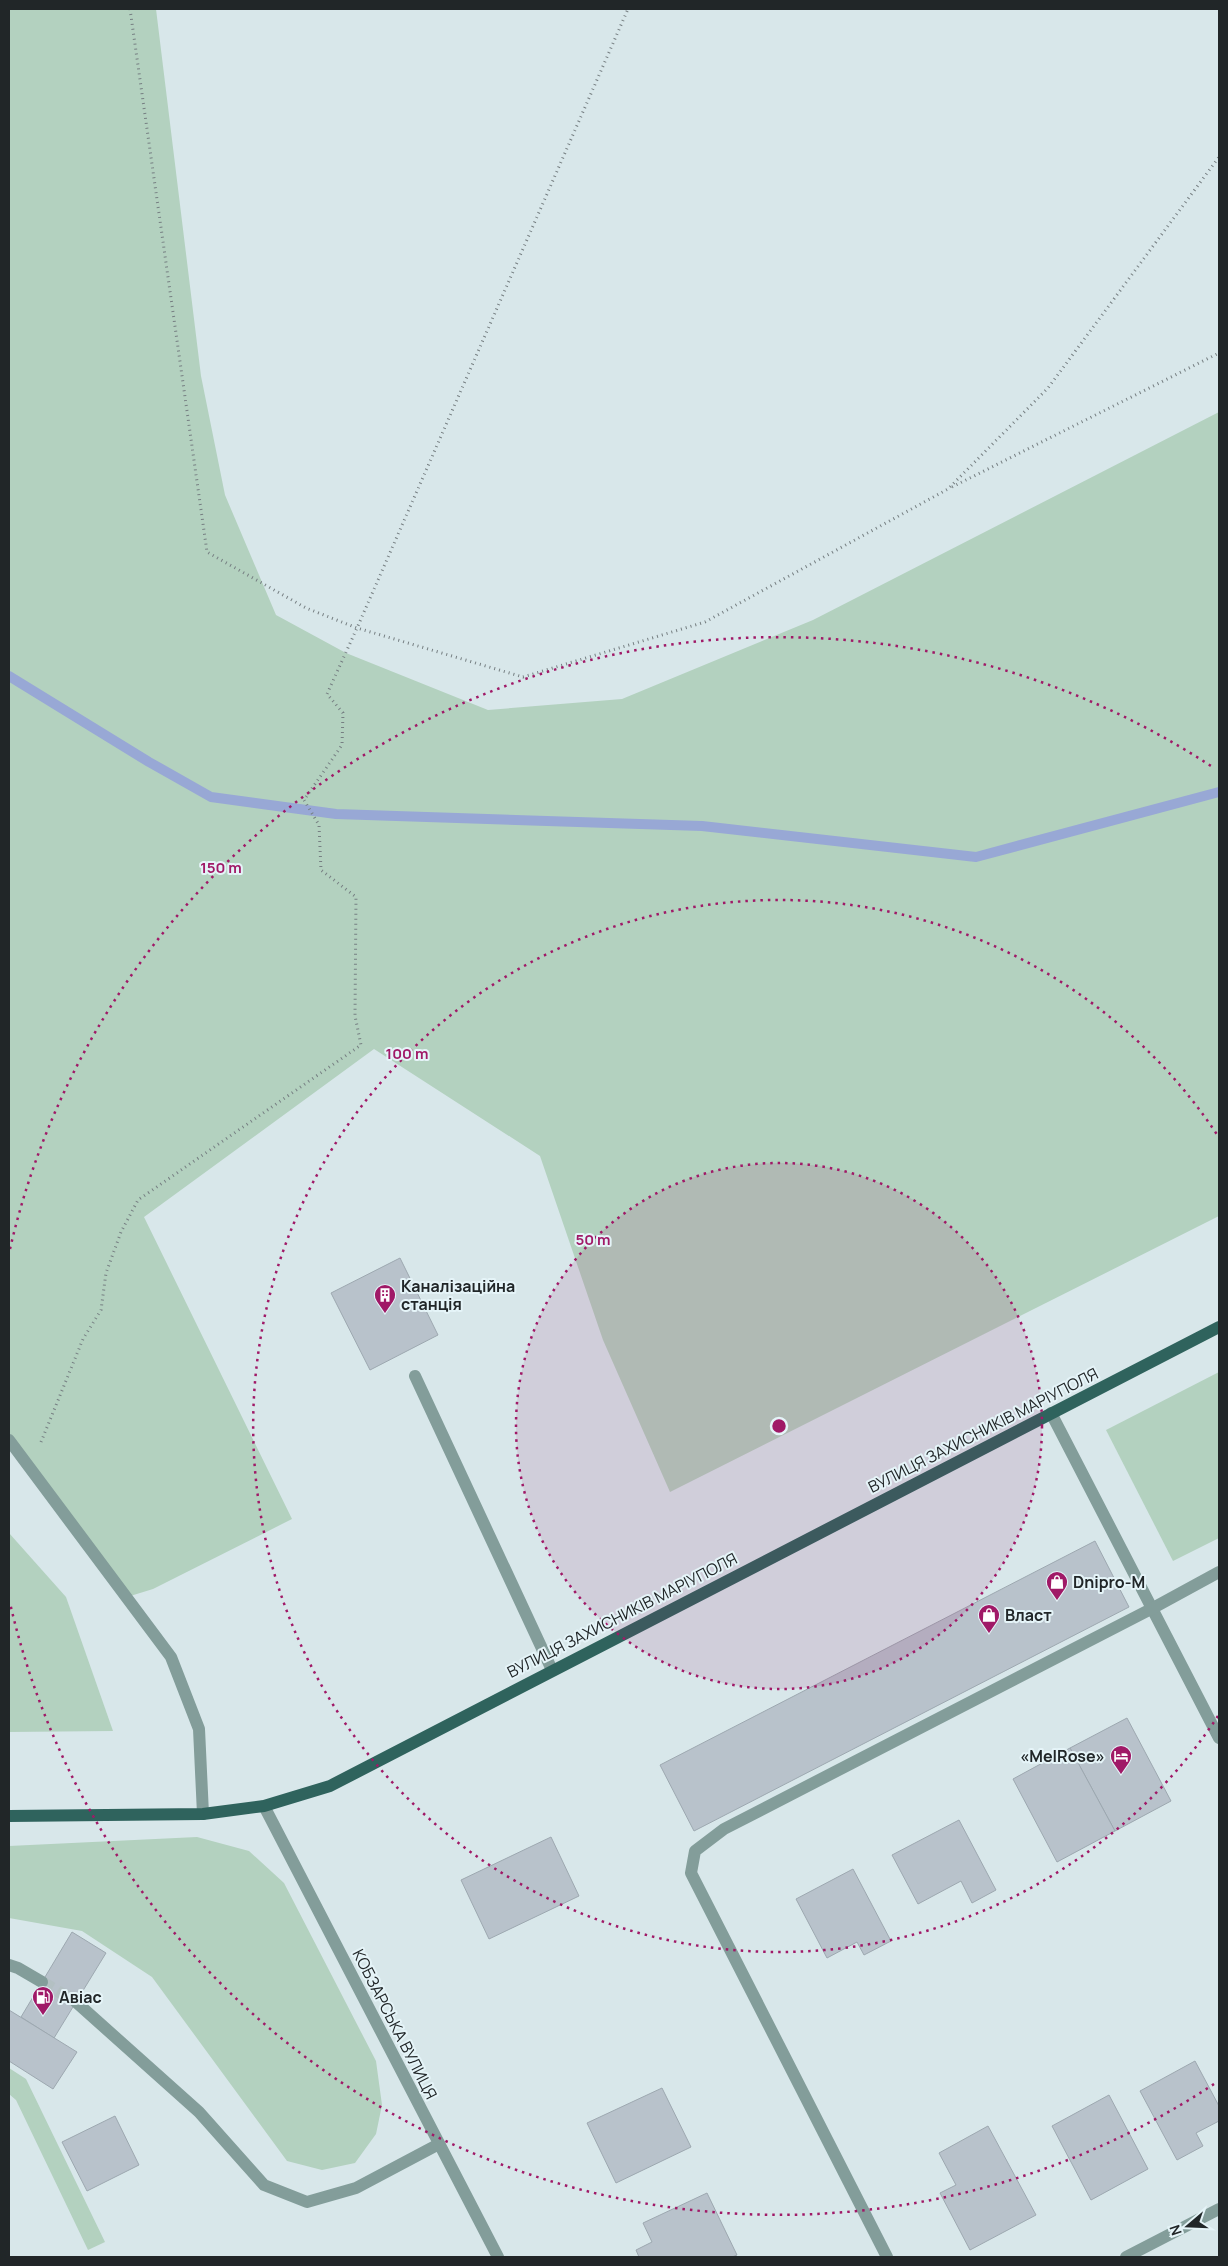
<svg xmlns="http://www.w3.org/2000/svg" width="1228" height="2266" font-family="Manrope,sans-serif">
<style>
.green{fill:#b3d1bf}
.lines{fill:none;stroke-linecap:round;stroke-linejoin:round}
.stream{stroke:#98a8d5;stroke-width:10}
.building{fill:#b8c2cb;stroke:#9da8b0}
.minor-tunnel{stroke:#b3c0c3;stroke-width:12;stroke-dasharray:12 6;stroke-linecap:butt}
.path{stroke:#767f82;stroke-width:3;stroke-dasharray:1 4;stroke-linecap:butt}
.minor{stroke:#839d9a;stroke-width:12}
.major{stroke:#2f635d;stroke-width:12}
.ring{fill:none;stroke:#a01967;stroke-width:2.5;stroke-dasharray:2.5 5}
.labels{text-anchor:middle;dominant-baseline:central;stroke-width:4;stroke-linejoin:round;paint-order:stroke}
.poi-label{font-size:16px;font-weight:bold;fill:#212628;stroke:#e5f4f8;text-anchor:start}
.street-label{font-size:16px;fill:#212628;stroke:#e5f4f8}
.centre{fill:#a01967;stroke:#e5f4f8;stroke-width:2.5}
.ring-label{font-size:15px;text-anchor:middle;font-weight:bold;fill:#a01967;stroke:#e5f4f8;stroke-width:4;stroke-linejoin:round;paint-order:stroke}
</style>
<rect width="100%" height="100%" fill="#d8e7ea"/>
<!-- green -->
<g class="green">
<path d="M9 9H156L201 376 225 495 276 615 346 653 488 710 622 699 813 620 1219 412V1216L670 1492 603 1340 540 1156 374 1049 144 1217 292 1519 153 1589 127 1597 9 1440Z"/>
<path d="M1219 1372V1538L1173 1561 1106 1430Z"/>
<path d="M9 1533 66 1597 113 1731 9 1732Z"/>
<path d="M197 1837 249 1851 284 1883 376 2061 382 2105 376 2134 355 2163 322 2170 287 2161 152 1977 82 1931 9 1918V1846Z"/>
<path d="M9 2068 26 2079 105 2242 88 2250 16 2100 9 2094Z"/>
</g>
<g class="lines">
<!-- stream -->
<path class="stream" d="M9 676 149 762 211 797 336 814 702 826 976 857 1219 792"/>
</g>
<!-- building -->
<g class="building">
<path d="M400 1258 438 1335 370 1370 331 1293Z"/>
<path d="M1095 1541 1129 1607 694 1831 660 1765Z"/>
<path d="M1127 1718 1171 1801 1115 1831 1070 1748Z"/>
<path d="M1070 1748 1115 1831 1057 1862 1013 1779Z"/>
<path d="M959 1820 996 1890 972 1903 961 1881 918 1904 892 1855Z"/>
<path d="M551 1837 579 1896 489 1939 461 1880Z"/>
<path d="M853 1869 891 1941 864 1955 857 1942 827 1958 796 1899Z"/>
<path d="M72 1932 106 1953 54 2038 21 2017Z"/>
<path d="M9 2010 77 2052 53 2089 9 2061Z"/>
<path d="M1195 2061 1219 2106V2121L1196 2133 1203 2146 1177 2160 1140 2091Z"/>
<path d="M662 2088 691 2147 616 2183 587 2123Z"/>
<path d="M1109 2095 1148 2169 1091 2200 1052 2126Z"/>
<path d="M115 2116 139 2165 87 2191 62 2142Z"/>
<path d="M988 2126 1036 2215 970 2250 940 2193 956 2185 939 2153Z"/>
<path d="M707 2193 737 2255 732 2257H639L636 2250 652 2242 643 2223Z"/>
</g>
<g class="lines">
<!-- minor-tunnel -->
<path class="minor-tunnel" d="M42 1982 76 2002"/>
<!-- path -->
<g class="path">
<path d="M130 9 207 552 306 608 357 628 523 677 705 622 948 489 1048 388 1219 157"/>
<path d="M952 487 1219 353"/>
<path d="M41 1442 83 1339 101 1310 106 1273 121 1232 138 1200 361 1045 355 1016 356 897 321 870 319 825 304 800 342 745 343 713 327 694 357 628 628 9"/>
</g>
<!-- minor -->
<g class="minor">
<path d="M415 1376 552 1670"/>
<path d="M1051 1413 1219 1738"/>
<path d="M9 1440 171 1657 199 1729 203 1814"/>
<path d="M264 1806 498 2257"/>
<path d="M9 1965 18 1968 42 1982"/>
<path d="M76 2002 199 2112 264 2185 307 2202 356 2188 439 2144"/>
<path d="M887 2257 691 1873 695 1851 724 1829 1153 1608 1219 1572"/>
<path d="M1126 2257 1219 2209"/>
</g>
<!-- major -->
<path class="major" d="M9 1816 203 1814 264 1806 330 1786 1219 1327"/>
</g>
<!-- distance rings -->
<circle cx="779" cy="1426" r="263" fill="#a01967" fill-opacity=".12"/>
<g class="ring">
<circle cx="779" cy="1426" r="263"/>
<path d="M1218 1716A526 526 0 1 1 1218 1136"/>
<path d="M1214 2084A789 789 0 0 1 10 1603M10 1249A789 789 0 0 1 1214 768"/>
</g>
<!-- icons -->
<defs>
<g id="building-pin" transform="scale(1.125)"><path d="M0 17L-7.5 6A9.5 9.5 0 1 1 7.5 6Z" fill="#a01967" stroke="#e5f4f8"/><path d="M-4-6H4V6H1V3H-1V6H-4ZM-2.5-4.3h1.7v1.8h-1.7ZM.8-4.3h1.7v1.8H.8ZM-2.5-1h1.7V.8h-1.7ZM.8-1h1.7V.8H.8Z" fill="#fff"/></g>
<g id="shop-pin" transform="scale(1.125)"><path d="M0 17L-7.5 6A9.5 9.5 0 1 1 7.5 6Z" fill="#a01967" stroke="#e5f4f8"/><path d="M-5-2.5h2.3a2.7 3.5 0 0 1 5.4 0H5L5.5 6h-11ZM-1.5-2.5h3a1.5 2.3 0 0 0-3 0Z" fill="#fff"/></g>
<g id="hotel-pin" transform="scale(1.125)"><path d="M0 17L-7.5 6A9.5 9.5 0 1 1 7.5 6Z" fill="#a01967" stroke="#e5f4f8"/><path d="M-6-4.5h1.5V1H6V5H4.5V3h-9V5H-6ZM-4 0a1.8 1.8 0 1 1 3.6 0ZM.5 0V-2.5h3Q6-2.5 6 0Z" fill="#fff"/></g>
<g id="fuel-pin" transform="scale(1.125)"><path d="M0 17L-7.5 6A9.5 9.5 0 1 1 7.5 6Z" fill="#a01967" stroke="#e5f4f8"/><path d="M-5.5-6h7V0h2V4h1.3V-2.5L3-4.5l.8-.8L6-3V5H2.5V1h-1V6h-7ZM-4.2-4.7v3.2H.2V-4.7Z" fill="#fff"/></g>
</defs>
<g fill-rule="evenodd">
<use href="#building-pin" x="385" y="1295"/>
<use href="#shop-pin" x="1057" y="1582"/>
<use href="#shop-pin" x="989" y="1615"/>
<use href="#hotel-pin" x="1121" y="1756"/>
<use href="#fuel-pin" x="43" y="1997"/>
</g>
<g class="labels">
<!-- poi labels -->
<g class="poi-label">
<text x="401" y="1286">Каналізаційна<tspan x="401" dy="18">станція</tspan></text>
<text x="1073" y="1582">Dnipro-M</text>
<text x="1005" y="1615">Власт</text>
<text x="1105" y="1756" text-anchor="end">«MelRose»</text>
<text x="59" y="1997">Авіас</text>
</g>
<!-- street labels -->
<g class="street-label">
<text transform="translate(983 1430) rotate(-27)">ВУЛИЦЯ ЗАХИСНИКІВ МАРІУПОЛЯ</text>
<text transform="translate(622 1615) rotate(-27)">ВУЛИЦЯ ЗАХИСНИКІВ МАРІУПОЛЯ</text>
<text transform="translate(395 2024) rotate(63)">КОБЗАРСЬКА ВУЛИЦЯ</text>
</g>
</g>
<circle cx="779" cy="1426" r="8" class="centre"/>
<g class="ring-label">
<text x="221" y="873">150 m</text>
<text x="407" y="1059">100 m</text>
<text x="593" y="1245">50 m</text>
</g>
<!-- border -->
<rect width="1228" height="2266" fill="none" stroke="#212628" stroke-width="20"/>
<!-- north arrow -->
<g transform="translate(1188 2226) rotate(251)" stroke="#e5f4f8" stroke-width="4" paint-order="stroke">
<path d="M0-4L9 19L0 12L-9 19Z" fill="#212628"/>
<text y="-8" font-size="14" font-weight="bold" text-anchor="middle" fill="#212628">N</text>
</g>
</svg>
